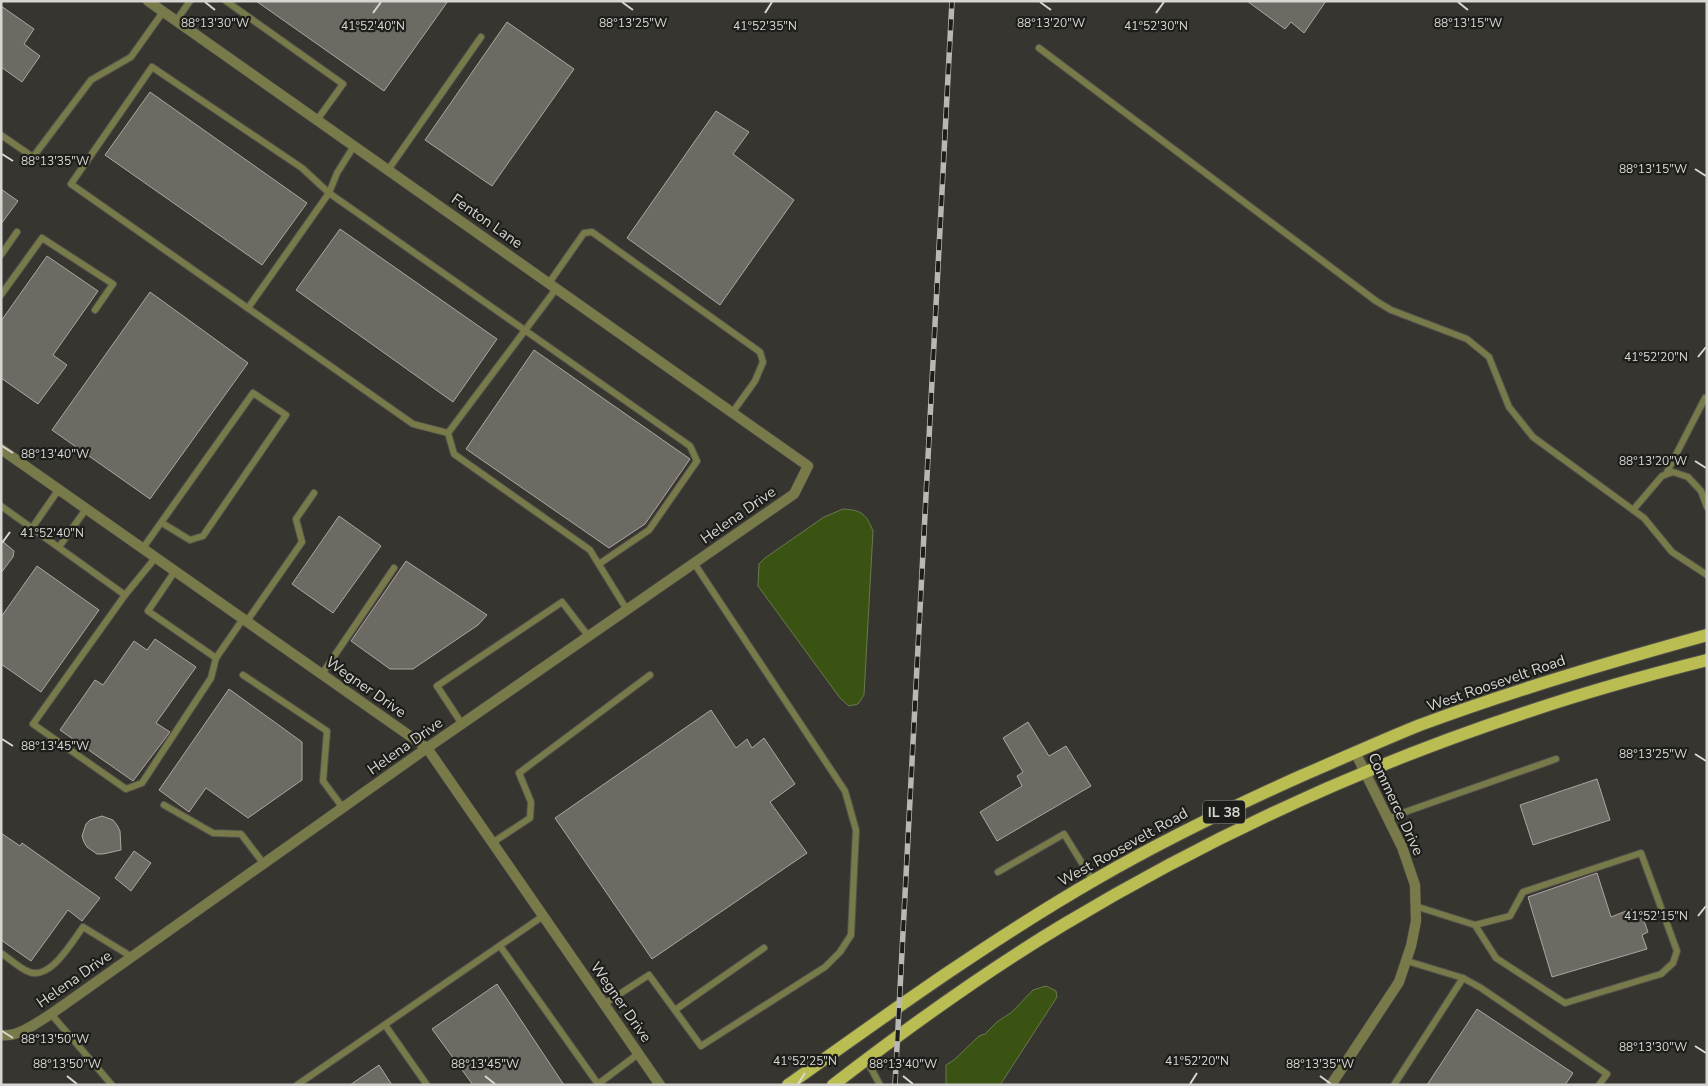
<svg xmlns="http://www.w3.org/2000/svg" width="1708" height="1086" font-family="'Nunito Sans',sans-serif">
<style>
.water{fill:#3a5313;stroke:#697a4d}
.building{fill:#6d6963;stroke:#aba6a1}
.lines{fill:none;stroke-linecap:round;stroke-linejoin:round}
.service-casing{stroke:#54524d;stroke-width:8}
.minor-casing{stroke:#54524d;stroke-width:11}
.primary-casing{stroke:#54524d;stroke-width:14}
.service{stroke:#787a49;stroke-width:6}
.minor{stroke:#787a49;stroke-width:10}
.primary{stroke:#babd51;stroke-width:12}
.rail-casing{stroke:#b9b8b4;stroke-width:5.5}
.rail{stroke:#1d1d1a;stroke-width:4;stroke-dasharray:11;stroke-linecap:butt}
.ticks{fill:none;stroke:#d7d6d3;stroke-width:2}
.labels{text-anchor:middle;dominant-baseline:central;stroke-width:4.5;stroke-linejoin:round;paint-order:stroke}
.shield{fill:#1d1d1a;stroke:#9f9e9c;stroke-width:1}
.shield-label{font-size:14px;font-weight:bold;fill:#d7d6d3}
.street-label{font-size:15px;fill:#d7d6d3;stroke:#1d1d1a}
.ticks-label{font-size:12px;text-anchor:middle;fill:#d7d6d3;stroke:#1d1d1a;stroke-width:4.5;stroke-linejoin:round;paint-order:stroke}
</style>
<rect width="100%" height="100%" fill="#373530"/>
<!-- water -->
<g class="water">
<path d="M843 509C862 510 866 514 873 531L864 695 858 704 849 706 840 698 758 586 759 564 765 558 824 517Z"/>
<path d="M1046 986 1056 991 1057 997 1000 1085H946V1065L954 1060 979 1036 985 1034 997 1022 1012 1012 1033 990Z"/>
</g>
<!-- building -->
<g class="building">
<path d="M256 1H448L384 91Z"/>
<path d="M1247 1H1326L1304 33 1291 22 1285 29Z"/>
<path d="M1 6 34 29 24 44 40 56 22 82 1 67Z"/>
<path d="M507 22 574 69 492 186 425 140Z"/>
<path d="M150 92 307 203 262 265 105 155Z"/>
<path d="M716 111 749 132 733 154 794 200 720 305 627 238Z"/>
<path d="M1 189 18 201 1 224Z"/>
<path d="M340 229 497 339 453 402 296 290Z"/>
<path d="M47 256 98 291 53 355 67 365 38 404 1 378V321Z"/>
<path d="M150 292 248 363 150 499 52 430Z"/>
<path d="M534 350 690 459 645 524 609 548 466 449Z"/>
<path d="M339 516 381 546 333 613 292 584Z"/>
<path d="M1 540 14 551 13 557 1 573Z"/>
<path d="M406 561 487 615 478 625 413 669H390L351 641Z"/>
<path d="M37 566 99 610 41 692 1 664V617Z"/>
<path d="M155 639 196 667 156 723 170 732 133 781 60 730 95 680 103 685 134 641 147 650Z"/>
<path d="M229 689 302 742V780L248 818 206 788 189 812 159 790Z"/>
<path d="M711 710 736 748 747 739 752 748 764 738 795 784 770 802 807 853 652 959 555 818Z"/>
<path d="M1028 722 1049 756 1066 746 1091 786 997 841 980 812 1022 786 1017 776 1023 772 1003 738Z"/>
<path d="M1597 779 1610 820 1533 845 1520 805Z"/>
<path d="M102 816 113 820 117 825 120 831 121 850 103 854H97L87 847 84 842 82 836 86 824 90 820Z"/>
<path d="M1 833 20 846 22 843 100 898 82 921 68 910 31 961 1 940Z"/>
<path d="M134 851 151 863 131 891 115 878Z"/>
<path d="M1597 873 1611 917 1631 909 1636 921 1643 918 1648 932 1642 935 1647 949 1552 977 1528 897Z"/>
<path d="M497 984 564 1085H473L432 1029Z"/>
<path d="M1477 1009 1573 1073 1565 1085H1427Z"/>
<path d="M379 1065 392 1085H350Z"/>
</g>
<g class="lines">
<!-- service casing -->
<g class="service-casing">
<g id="service">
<path d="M226 1 343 84 317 120"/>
<path d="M176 21 190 1"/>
<path d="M1039 48 1376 301 1391 310 1467 339 1489 357 1509 407 1533 437 1644 518 1672 552 1707 575"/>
<path d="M1 135 33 157 91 80 131 57 163 12"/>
<path d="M388 170 481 37"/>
<path d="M1 255 17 232"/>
<path d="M549 283 584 233 592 232 760 352 763 362 755 381 732 413"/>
<path d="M556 289 448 433 454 454 590 550 627 610"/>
<path d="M1 295 42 238 113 284 95 310"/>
<path d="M248 308 329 193 337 173 354 146"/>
<path d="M448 433 413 424 71 184 152 67 302 168 329 193 690 446 697 461 649 530 599 564"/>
<path d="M1666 474 1705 398"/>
<path d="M1 506 125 595 156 557"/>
<path d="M1633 510 1662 476 1673 472 1688 477 1701 491 1707 507"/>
<path d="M32 528 59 489"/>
<path d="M59 547 86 509"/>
<path d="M143 548 253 393 286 415 203 536 190 540 162 523"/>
<path d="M175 571 148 611 216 658"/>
<path d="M125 595 33 724 126 789 142 783 211 678 216 658 243 619"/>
<path d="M247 621 302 542 296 519 314 493"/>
<path d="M322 674 394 568"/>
<path d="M243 675 327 731 323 781 343 808"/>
<path d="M462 724 437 686 562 602 589 637"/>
<path d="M164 805 213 833 241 834 264 864"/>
<path d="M1388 818 1556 759"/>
<path d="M492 843 530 818 531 802 519 773 650 675"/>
<path d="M998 872 1064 834 1093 881"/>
<path d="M1415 906 1475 925 1510 916 1523 892 1641 853 1677 951 1673 963 1661 974 1565 1003 1496 958 1475 925"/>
<path d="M500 946 598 1084"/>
<path d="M1 953C10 959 18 967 27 971 49 983 72 942 83 927L132 957"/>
<path d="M1407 961 1463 978 1481 988 1607 1074 1599 1085"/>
<path d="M604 1004 649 975 701 1046 825 967 840 952 851 935 856 830 845 791 694 563"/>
<path d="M675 1010 764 948"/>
<path d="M51 1014 112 1085"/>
<path d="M385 1025 427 1085"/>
<path d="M866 1059 880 1085"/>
<path d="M297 1085 543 916"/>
<path d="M597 1085 638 1054"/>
<path d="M1394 1085 1463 978"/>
</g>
</g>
<!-- minor casing -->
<g class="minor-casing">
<g id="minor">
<path d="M1 449 427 748 660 1085"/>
<path d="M1 1035C17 1038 38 1022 51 1014L427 748 794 494 808 466 148 1"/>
<path d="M1331 1085 1399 982 1411 946 1416 921 1415 885 1402 847 1355 752"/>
</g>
</g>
<!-- primary casing -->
<g class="primary-casing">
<g id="primary">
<path d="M788 1085C889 1013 990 940 1098 878 1164 840 1232 807 1301 776 1341 759 1380 741 1420 725 1514 690 1610 662 1707 635"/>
<path d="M833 1085C907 1028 983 973 1063 925 1209 837 1366 765 1527 712 1586 692 1647 675 1707 660"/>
</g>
</g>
<!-- service -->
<use href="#service" class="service"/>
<!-- minor -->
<use href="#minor" class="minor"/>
<!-- primary -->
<use href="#primary" class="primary"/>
<!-- rail casing -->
<g class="rail-casing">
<path id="rail" d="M895 1085 952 1"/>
</g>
<!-- rail -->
<use href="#rail" class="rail"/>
</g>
<!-- ticks -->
<path class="ticks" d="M205 2 215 10M622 2 633 10M1040 2 1051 10M1458 2 1468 10M373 13 381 2M765 13 772 2M1156 13 1164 2M2 154 13 161M1695 169 1706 176M1698 357 1706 347M2 446 13 453M1695 461 1706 468M2 543 10 532M2 739 13 746M1695 754 1706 761M1698 916 1706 906M2 1031 13 1038M1695 1046 1706 1053M67 1076 77 1084M485 1076 495 1084M903 1076 913 1084M1320 1076 1331 1084M798 1084 805 1073M1190 1084 1197 1073"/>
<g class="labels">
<!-- shield labels -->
<rect class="shield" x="1203" y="800.5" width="42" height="23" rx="4"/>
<g class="shield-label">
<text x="1224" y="812">IL 38</text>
</g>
<!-- street labels -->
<g class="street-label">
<text transform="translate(487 221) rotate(35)">Fenton Lane</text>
<text transform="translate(738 515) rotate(-35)">Helena Drive</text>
<text transform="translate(1496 683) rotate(-19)">West Roosevelt Road</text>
<text transform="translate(366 687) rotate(35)">Wegner Drive</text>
<text transform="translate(405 746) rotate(-35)">Helena Drive</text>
<text transform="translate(1396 804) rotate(65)">Commerce Drive</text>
<text transform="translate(1123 847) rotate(-29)">West Roosevelt Road</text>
<text transform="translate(74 979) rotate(-35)">Helena Drive</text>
<text transform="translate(621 1002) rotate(55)">Wegner Drive</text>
</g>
</g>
<g class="ticks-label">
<text x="1051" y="27">88°13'20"W</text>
<text x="215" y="27">88°13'30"W</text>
<text x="633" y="27">88°13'25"W</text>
<text x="1468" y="27">88°13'15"W</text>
<text x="373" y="30">41°52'40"N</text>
<text x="765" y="30">41°52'35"N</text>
<text x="1156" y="30">41°52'30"N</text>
<text x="55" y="165">88°13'35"W</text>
<text x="1653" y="173">88°13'15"W</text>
<text x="1656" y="361">41°52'20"N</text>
<text x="55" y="458">88°13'40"W</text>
<text x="1653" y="465">88°13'20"W</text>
<text x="52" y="537">41°52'40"N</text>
<text x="55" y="750">88°13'45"W</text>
<text x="1653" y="758">88°13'25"W</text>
<text x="1656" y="920">41°52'15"N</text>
<text x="55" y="1043">88°13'50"W</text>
<text x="1653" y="1051">88°13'30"W</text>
<text x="805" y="1065">41°52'25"N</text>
<text x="1197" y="1065">41°52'20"N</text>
<text x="67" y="1068">88°13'50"W</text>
<text x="485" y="1068">88°13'45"W</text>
<text x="903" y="1068">88°13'40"W</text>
<text x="1320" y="1068">88°13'35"W</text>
</g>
<!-- border -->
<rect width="1708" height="1086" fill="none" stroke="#d7d6d3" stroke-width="5"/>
</svg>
